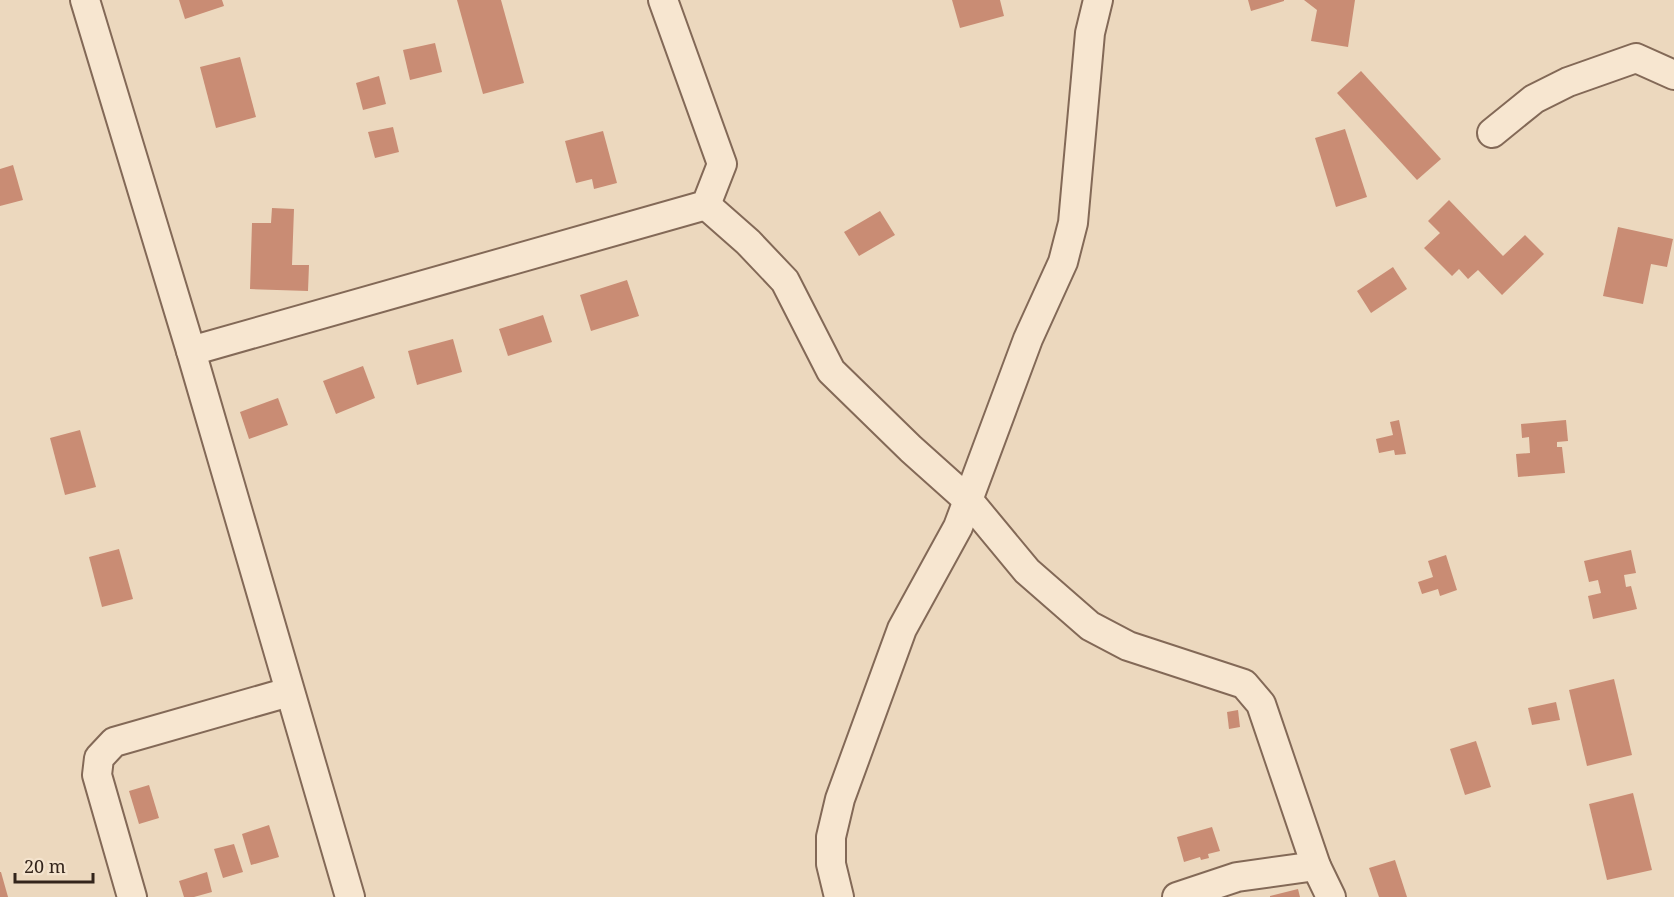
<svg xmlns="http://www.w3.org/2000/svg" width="1674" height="897" font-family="'Noto Serif',serif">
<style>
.building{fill:#c98c74}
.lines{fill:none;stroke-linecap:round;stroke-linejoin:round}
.street-casing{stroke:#836957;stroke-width:32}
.street{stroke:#f7e6d0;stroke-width:28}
</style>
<rect width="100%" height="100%" fill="#ecd8be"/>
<!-- building -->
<g class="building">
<path d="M179 0H222L224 6 185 19Z"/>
<path d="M457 0H501L524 83 483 94Z"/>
<path d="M952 0H1000L1004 16 960 28Z"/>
<path d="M1248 0H1284V1L1251 11Z"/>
<path d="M1304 0H1355L1348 47 1311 41 1317 10Z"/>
<path d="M435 43 442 72 410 80 403 50Z"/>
<path d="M240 57 256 117 216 128 200 67Z"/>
<path d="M1361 71 1441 159 1417 180 1337 93Z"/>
<path d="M379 76 386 104 363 110 356 83Z"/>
<path d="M393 127 399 152 375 158 368 132Z"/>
<path d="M1345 129 1367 197 1336 207 1315 138Z"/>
<path d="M603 131 617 183 594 189 592 179 576 183 565 141Z"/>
<path d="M13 165 23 200 0 206V169Z"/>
<path d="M1449 200 1503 256 1525 235 1544 254 1502 295 1478 270 1468 279 1459 269 1452 276 1424 248 1440 233 1428 221Z"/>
<path d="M272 208 294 209 292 265H309L308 291 250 289 252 223H271Z"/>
<path d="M880 211 895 235 859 256 844 232Z"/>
<path d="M1618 227 1673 239 1667 267 1651 264 1643 304 1603 296Z"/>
<path d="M1393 267 1407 289 1371 313 1357 291Z"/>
<path d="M627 280 639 316 591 331 580 295Z"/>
<path d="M543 315 552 342 508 356 499 329Z"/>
<path d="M453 339 462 372 417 385 408 351Z"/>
<path d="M363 366 375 398 336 414 323 381Z"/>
<path d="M278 398 288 425 249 439 240 412Z"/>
<path d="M1399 420 1406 454 1395 455 1394 450 1379 453 1376 439 1393 435 1390 422Z"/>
<path d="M1566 420 1568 441 1557 442V447H1562L1565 473 1518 477 1516 454 1530 453 1529 437 1522 438 1521 424Z"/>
<path d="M80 430 96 487 65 495 50 438Z"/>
<path d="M119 549 133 599 102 607 89 557Z"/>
<path d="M1631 550 1636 573 1624 575 1626 587 1631 586 1637 609 1593 619 1588 596 1601 593 1598 580 1589 582 1584 561Z"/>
<path d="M1446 555 1457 590 1440 596 1438 589 1422 594 1418 582 1433 577 1428 561Z"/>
<path d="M1614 679 1632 755 1587 766 1569 690Z"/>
<path d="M1556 702 1560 720 1532 725 1528 708Z"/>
<path d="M1238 710 1240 727 1229 729 1227 712Z"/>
<path d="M1476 741 1491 787 1465 795 1450 749Z"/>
<path d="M149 785 159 818 139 824 129 791Z"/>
<path d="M1633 793 1652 870 1607 880 1589 804Z"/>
<path d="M269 825 279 857 251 865 242 834Z"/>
<path d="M1212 827 1220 851 1208 854 1209 858 1201 860 1200 857 1184 862 1177 837Z"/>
<path d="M234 844 243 872 223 878 214 849Z"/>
<path d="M1395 860 1407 897H1379L1369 868Z"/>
<path d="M0 872H1L8 897H0Z"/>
<path d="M207 872 212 892 194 897H184L179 881Z"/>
<path d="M1298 889 1300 897H1270V896Z"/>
</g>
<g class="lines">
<!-- street casing -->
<g class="street-casing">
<g id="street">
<path d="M85 0 191 351 350 897"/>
<path d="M1492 133 1534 99 1568 82 1636 58 1674 75"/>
<path d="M706 205 748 242 785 281 831 371 911 449 969 501 1027 571 1090 626 1128 646 1244 684 1261 704 1316 866"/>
<path d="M191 351 706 205 722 164 663 0"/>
<path d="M132 897 97 775 99 758 114 742 289 692"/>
<path d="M839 897 831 864V837L840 799 902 629 958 527 1028 339 1063 262 1073 223 1090 33 1098 0"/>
<path d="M1177 897 1237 877 1316 866 1331 897"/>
</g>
</g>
<!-- street -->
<use href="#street" class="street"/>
</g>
<!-- scale -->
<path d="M15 873v9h78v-9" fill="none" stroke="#33241b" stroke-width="3"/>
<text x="24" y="873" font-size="18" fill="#33241b" stroke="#f4e3cd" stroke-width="4.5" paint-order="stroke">20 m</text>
</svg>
